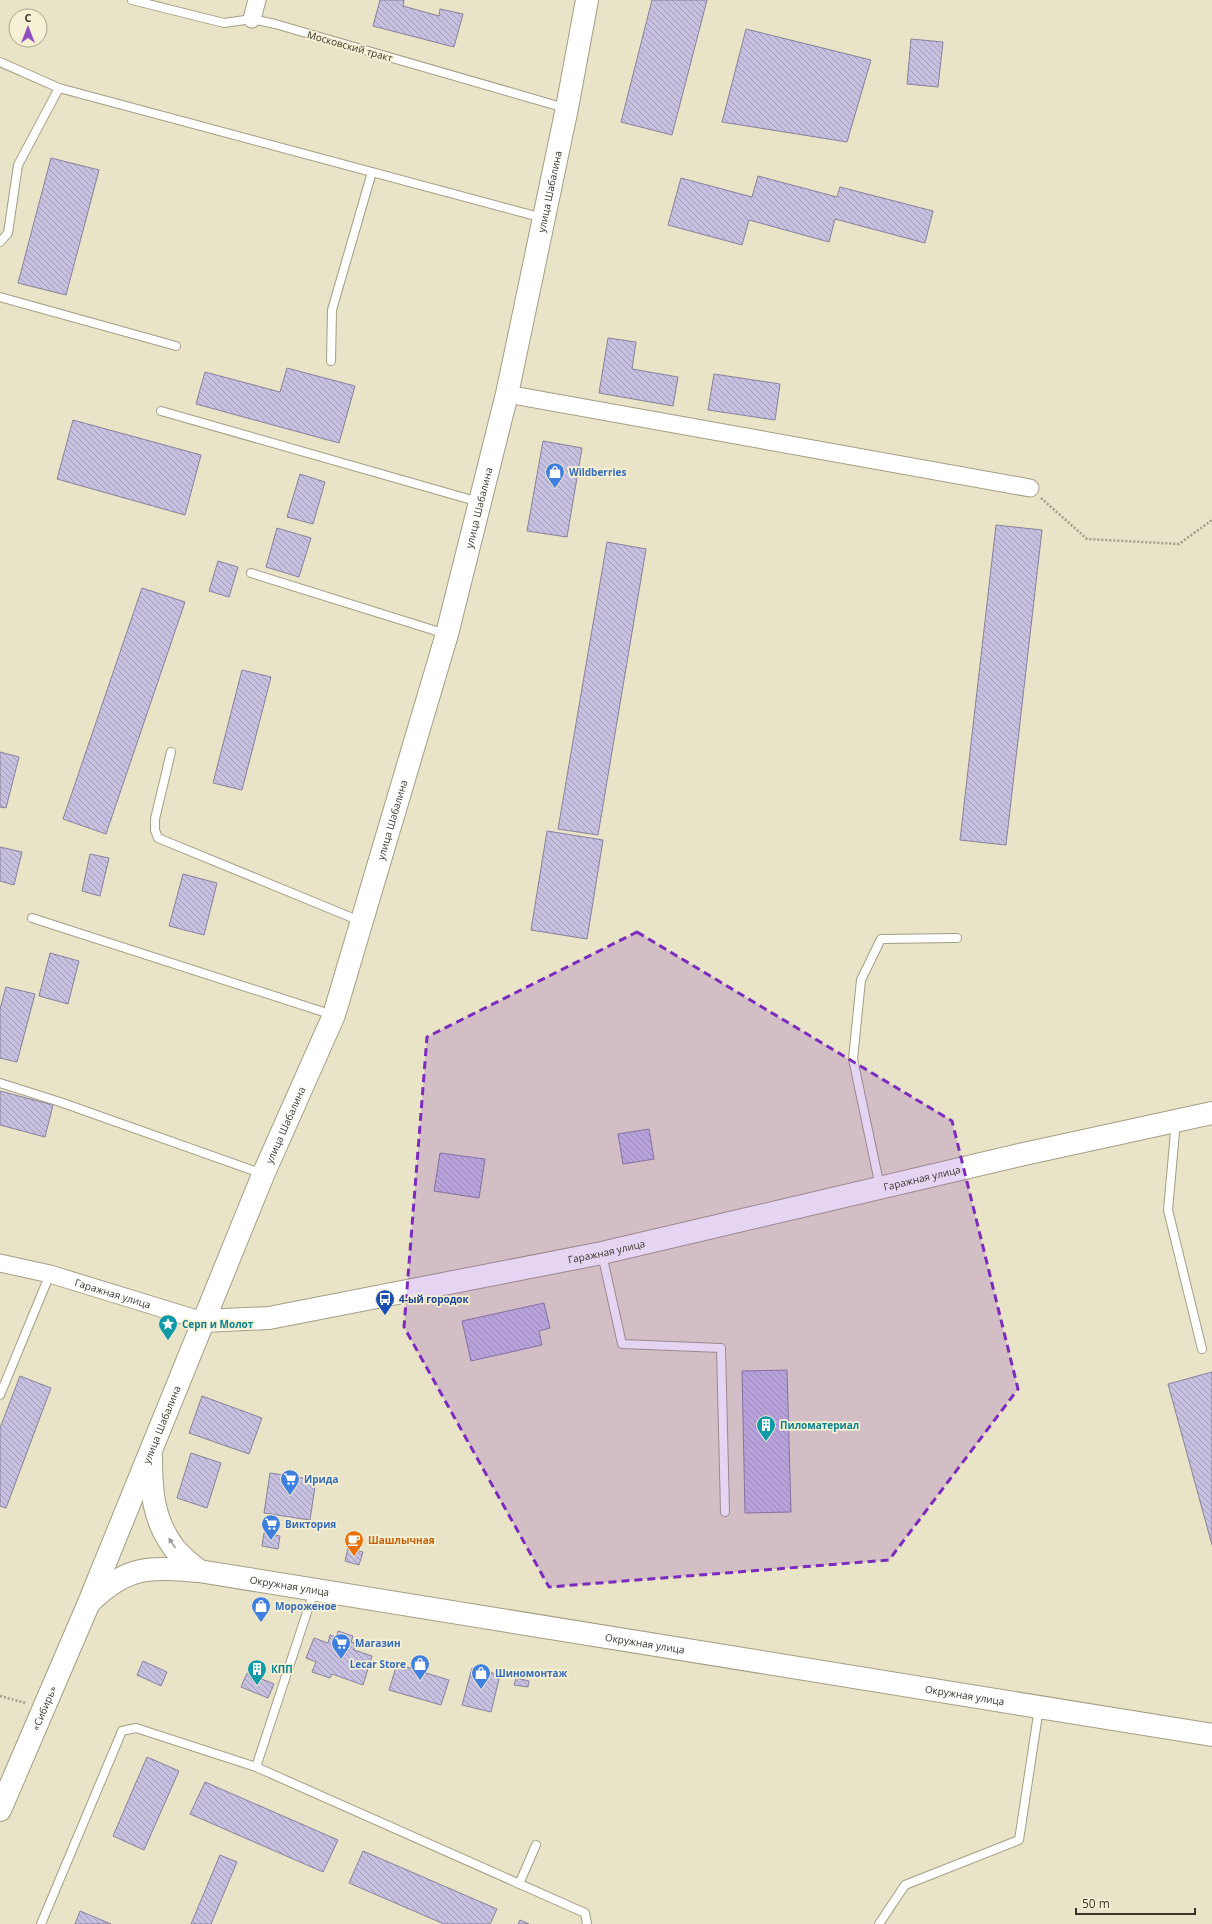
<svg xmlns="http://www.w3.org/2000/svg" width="1212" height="1924" font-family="'Open Sans',sans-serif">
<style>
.building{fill:url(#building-back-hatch);stroke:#87829b}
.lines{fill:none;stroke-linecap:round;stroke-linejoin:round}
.lane-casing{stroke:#a49e84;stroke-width:10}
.street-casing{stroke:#a49e84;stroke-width:19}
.secondary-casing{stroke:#a49e84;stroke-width:24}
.path{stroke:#a19d88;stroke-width:2.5;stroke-dasharray:2 2;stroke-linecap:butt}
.lane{stroke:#fff;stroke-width:8}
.street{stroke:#fff;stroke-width:17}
.secondary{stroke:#fff;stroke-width:22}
.oneway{fill:#9b9a94}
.marked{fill:#7b2cbf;fill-opacity:0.2;stroke:#7b2cbf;stroke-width:3;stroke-dasharray:8 5;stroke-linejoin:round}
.labels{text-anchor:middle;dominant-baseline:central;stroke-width:3.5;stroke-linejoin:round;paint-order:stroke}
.street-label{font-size:10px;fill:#37352a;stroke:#f6f0d4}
.shop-label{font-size:10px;font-weight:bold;fill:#366cbe;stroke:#f6f0d4;text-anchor:start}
.transit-label{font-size:10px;font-weight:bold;fill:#164399;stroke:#f6f0d4;text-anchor:start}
.culture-label{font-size:10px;font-weight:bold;fill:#0d838f;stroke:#f6f0d4;text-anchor:start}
.food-label{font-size:10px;font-weight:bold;fill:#c56008;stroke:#f6f0d4;text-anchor:start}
</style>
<defs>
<pattern id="building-back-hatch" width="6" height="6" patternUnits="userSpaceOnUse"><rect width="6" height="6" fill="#c7c0e1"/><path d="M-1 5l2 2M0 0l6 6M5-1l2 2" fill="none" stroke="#a29db7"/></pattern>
</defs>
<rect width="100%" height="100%" fill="#e9e3c7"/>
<!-- building -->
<g class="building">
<path d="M380 0H404L403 6 439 16 440 9 463 14 454 47 373 26Z"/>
<path d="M652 0H707L672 135 621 122Z"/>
<path d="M746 29 871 60 847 142 722 122Z"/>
<path d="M911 39 943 42 938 87 907 84Z"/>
<path d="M51 158 99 170 66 295 18 283Z"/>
<path d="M758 176 837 197 840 187 933 211 925 243 835 219 829 242 749 220 742 245 668 225 681 178 752 197Z"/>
<path d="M608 338 636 342 632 369 678 377 673 406 599 393Z"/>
<path d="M287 368 355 386 339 443 196 404 205 372 280 392Z"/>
<path d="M714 374 780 384 775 420 708 410Z"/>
<path d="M73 420 201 455 185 515 57 479Z"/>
<path d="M543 441 582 448 567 537 527 531Z"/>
<path d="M300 474 325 482 313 524 287 517Z"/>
<path d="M996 525 1042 530 1006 845 960 840Z"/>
<path d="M277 528 311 538 299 577 266 567Z"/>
<path d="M607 542 646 549 598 835 558 829Z"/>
<path d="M218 561 238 567 229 597 209 591Z"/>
<path d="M142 588 185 602 106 834 63 819Z"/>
<path d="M242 670 271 677 242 790 213 783Z"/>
<path d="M0 752 19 757 6 808 0 807Z"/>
<path d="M547 831 603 840 587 939 531 930Z"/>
<path d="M0 847 22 852 14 885 0 881Z"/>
<path d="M90 854 109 858 100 896 82 891Z"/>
<path d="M183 874 217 883 204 935 169 926Z"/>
<path d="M50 953 79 961 68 1004 39 996Z"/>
<path d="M6 987 35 994 17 1062 0 1058V1009Z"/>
<path d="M0 1091 53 1105 45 1137 0 1125Z"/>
<path d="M649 1129 654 1159 623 1164 618 1134Z"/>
<path d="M440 1153 485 1159 479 1198 434 1191Z"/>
<path d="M544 1303 550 1328 539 1331 542 1345 471 1361 462 1321Z"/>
<path d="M787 1370 791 1512 745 1513 742 1371Z"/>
<path d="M1212 1372V1545L1168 1384Z"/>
<path d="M20 1376 51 1388 6 1508 0 1506V1428Z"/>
<path d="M202 1396 262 1418 249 1454 189 1433Z"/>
<path d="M191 1453 221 1463 207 1508 177 1498Z"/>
<path d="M270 1473 316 1480 310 1520 264 1513Z"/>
<path d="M264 1533 280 1536 278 1549 262 1546Z"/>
<path d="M348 1548 363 1552 359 1565 345 1561Z"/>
<path d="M338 1631 353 1636 351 1642 356 1643 354 1650 372 1656 363 1685 332 1674 330 1678 312 1672 316 1662 306 1658 314 1638 328 1643 330 1635 336 1637Z"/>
<path d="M143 1661 167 1672 161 1686 137 1675Z"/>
<path d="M397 1664 449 1680 441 1705 389 1690Z"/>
<path d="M472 1668 500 1675 491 1712 462 1705Z"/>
<path d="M247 1673 274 1684 268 1698 241 1687Z"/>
<path d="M516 1678 529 1681 528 1687 514 1685Z"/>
<path d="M147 1757 179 1771 144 1850 113 1836Z"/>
<path d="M205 1782 338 1840 323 1872 190 1814Z"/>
<path d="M363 1851 497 1909 490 1924H444L349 1883Z"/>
<path d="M220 1855 237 1862 211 1924H191Z"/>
<path d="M80 1911 111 1924H75Z"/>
<path d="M520 1920 529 1924H518Z"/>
</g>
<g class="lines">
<!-- lane casing -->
<g class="lane-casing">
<g id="lane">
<path d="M132 0 224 23 252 19 275 24 565 108"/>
<path d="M0 62 59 88"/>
<path d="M0 242 8 233 18 165 59 88 543 218"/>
<path d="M0 297 176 346"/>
<path d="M331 361 332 310 372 172"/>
<path d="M161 411 479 502"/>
<path d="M251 573 446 634"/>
<path d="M171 752 155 819V830L158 838 360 921"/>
<path d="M32 918 333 1015"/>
<path d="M0 1083 60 1102 263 1174"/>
<path d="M1176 1121 1168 1210 1202 1349"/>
<path d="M880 1187 853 1059 861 980 881 939 957 938"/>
<path d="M602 1254 622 1344 721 1348 725 1512"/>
<path d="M0 1395 50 1274"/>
<path d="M314 1591 256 1767 585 1913 587 1924"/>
<path d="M519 1884 536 1845"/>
<path d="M41 1924 122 1731 136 1728 256 1767"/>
<path d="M879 1924 905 1885 1019 1840 1039 1708"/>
</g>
</g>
<!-- street casing -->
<g class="street-casing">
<g id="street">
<path d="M252 19 257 0"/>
<path d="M507 394 1030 488"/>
<path id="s1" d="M0 1263 50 1274 203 1321"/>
</g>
</g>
<!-- secondary casing -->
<g class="secondary-casing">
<g id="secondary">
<path id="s2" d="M203 1321 269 1318 602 1253 1024 1154 1212 1113"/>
<path d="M151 1458C151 1490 153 1518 172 1545 178 1555 190 1563 199 1571"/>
<path id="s3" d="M91 1601C128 1565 151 1567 199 1571L1212 1735"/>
<path id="s4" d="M0 1810 88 1605 263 1175 334 1015 447 634 507 394 567 108 587 0"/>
</g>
</g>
<!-- path -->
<g class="path">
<path d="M1041 498 1087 539 1179 544 1212 520"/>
<path d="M0 1696 26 1703"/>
</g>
<!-- lane -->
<use href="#lane" class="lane"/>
<!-- street -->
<use href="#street" class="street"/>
<!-- secondary -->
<use href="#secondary" class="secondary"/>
</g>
<!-- one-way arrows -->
<defs><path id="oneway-solid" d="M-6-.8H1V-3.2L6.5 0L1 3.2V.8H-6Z"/></defs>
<use class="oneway" href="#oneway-solid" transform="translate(172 1543) rotate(-124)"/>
<!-- marked area -->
<path class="marked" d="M637 932 952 1121 1018 1389 889 1560 549 1587 404 1327 427 1037Z"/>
<!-- icons -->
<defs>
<g id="shop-pin" transform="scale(1)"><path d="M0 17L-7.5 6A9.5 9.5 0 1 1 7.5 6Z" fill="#3f7fe0" stroke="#f6f0d4"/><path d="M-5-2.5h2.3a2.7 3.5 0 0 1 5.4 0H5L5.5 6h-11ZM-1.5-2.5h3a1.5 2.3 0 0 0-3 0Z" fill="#fff"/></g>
<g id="bus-pin" transform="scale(1)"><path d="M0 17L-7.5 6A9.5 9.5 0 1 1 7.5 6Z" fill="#1a4fb4" stroke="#f6f0d4"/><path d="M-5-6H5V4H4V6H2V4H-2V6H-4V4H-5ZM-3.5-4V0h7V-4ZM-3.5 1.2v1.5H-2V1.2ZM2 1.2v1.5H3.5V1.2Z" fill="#fff"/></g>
<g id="sight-pin" transform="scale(1)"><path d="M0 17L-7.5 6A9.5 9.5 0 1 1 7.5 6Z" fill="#0f9aa8" stroke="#f6f0d4"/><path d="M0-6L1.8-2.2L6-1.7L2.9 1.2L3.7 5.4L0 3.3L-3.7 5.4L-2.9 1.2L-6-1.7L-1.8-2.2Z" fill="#fff"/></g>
<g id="building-pin" transform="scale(1)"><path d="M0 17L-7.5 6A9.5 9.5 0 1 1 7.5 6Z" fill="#0f9aa8" stroke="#f6f0d4"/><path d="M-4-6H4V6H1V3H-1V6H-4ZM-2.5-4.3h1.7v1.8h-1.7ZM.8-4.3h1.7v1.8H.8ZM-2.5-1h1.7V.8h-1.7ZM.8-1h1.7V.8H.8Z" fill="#fff"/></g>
<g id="supermarket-pin" transform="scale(1)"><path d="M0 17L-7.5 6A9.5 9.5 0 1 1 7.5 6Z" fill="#3f7fe0" stroke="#f6f0d4"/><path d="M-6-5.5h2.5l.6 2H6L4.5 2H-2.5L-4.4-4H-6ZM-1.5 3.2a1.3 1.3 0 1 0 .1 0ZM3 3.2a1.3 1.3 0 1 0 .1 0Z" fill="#fff"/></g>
<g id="cafe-pin" transform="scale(1)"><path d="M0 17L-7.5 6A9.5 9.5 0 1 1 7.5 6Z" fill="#e8710a" stroke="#f6f0d4"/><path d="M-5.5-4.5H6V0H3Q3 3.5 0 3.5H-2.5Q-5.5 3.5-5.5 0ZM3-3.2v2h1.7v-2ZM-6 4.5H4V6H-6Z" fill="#fff"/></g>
</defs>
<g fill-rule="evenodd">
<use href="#shop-pin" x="555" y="472"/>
<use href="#bus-pin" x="385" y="1299"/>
<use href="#sight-pin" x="168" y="1324"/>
<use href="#building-pin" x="766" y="1425"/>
<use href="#supermarket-pin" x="290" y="1479"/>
<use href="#supermarket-pin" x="271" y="1524"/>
<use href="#cafe-pin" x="354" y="1540"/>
<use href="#shop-pin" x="261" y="1606"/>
<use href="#supermarket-pin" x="341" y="1643"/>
<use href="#shop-pin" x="420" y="1664"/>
<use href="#building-pin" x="257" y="1669"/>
<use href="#shop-pin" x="481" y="1673"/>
</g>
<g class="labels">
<!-- street labels -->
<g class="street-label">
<text transform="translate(350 46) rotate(16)">Московский тракт</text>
<text stroke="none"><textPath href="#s4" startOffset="1714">улица Шабалина</textPath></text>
<text stroke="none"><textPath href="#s4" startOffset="1390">улица Шабалина</textPath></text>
<text stroke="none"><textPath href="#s4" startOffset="1066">улица Шабалина</textPath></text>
<text stroke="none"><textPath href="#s4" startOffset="742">улица Шабалина</textPath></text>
<text stroke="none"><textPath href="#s2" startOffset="734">Гаражная улица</textPath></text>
<text stroke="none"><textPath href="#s2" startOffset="410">Гаражная улица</textPath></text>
<text stroke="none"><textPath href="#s1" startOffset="117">Гаражная улица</textPath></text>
<text stroke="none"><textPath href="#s4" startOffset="418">улица Шабалина</textPath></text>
<text stroke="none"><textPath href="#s3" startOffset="209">Окружная улица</textPath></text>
<text stroke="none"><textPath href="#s3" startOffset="569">Окружная улица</textPath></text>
<text stroke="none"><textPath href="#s3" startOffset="893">Окружная улица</textPath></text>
<text stroke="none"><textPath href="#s4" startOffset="111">«Сибирь»</textPath></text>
</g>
<!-- shop labels -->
<g class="shop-label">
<text x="569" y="472">Wildberries</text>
<text x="304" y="1479">Ирида</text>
<text x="285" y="1524">Виктория</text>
<text x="275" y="1606">Мороженое</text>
<text x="355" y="1643">Магазин</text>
<text x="406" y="1664" text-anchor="end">Lecar Store</text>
<text x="495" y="1673">Шиномонтаж</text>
</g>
<!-- transit labels -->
<g class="transit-label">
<text x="399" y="1299">4-ый городок</text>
</g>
<!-- culture labels -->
<g class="culture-label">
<text x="182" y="1324">Серп и Молот</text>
<text x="780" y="1425">Пиломатериал</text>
<text x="271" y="1669">КПП</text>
</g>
<!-- food labels -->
<g class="food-label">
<text x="368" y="1540">Шашлычная</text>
</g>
</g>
<!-- north arrow -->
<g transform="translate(28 28)"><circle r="19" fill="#f6f0d4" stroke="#aaa590"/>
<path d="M0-3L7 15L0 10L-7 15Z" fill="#904dc2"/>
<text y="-6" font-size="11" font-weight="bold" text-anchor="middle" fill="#37352a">С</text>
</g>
<!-- scale -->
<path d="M1076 1908v6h119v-6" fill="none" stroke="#37352a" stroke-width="2"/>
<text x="1082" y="1908" font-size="12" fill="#37352a" stroke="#f6f0d4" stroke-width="3" paint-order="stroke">50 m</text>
</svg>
